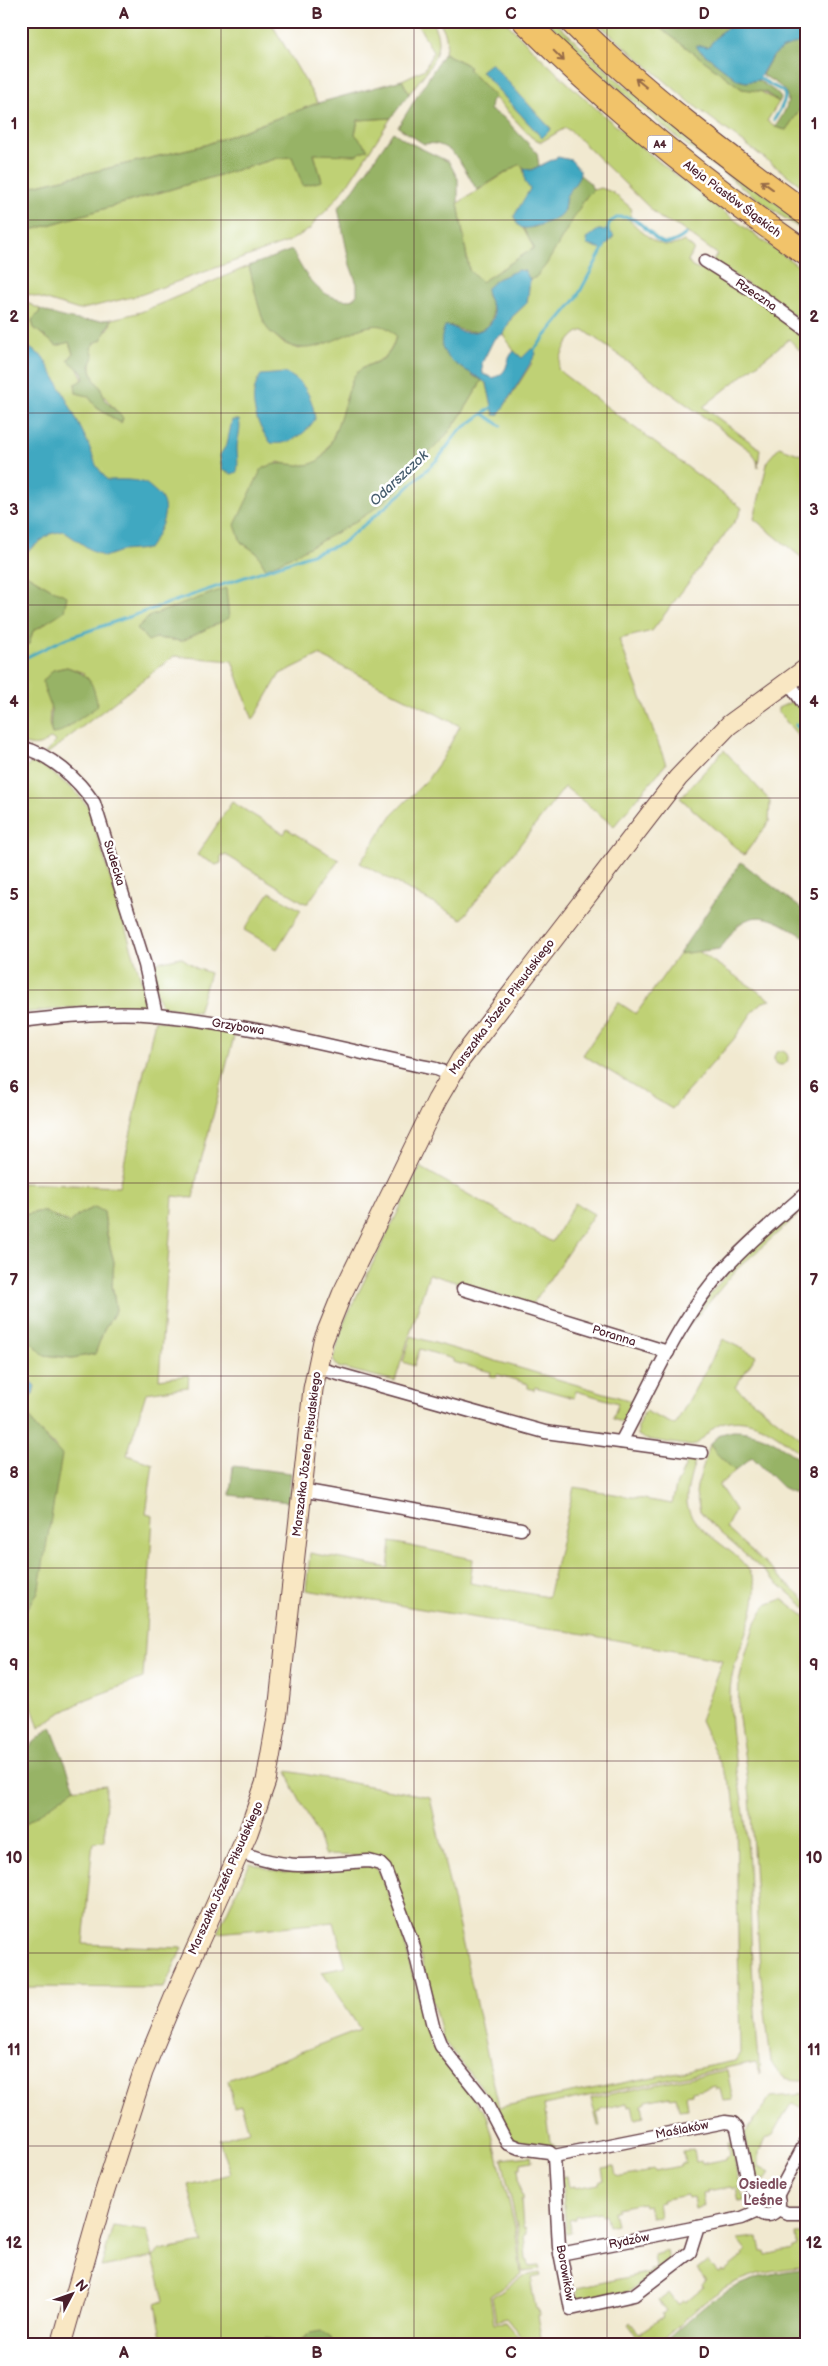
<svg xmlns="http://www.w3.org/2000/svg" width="828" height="2366" font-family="'Balsamiq Sans',sans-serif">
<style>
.green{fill:#bfd174;stroke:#847850;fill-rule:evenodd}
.forest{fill:#97b366;stroke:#706948}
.water{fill:#41a8c1;stroke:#466476}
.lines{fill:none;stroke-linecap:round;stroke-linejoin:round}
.stream{stroke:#41a8c1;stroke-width:3}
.street-casing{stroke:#633d44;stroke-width:15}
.secondary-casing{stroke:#633d44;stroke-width:21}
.highway-casing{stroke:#633d44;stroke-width:26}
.street{stroke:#fff;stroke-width:12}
.secondary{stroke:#f9e7c3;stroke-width:19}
.highway{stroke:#f1c36a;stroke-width:24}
.oneway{stroke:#956947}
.grid{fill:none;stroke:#4a1f2b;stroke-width:1;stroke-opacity:0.55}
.labels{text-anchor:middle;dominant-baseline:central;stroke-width:5;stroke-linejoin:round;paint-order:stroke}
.shield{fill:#fff;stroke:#80626b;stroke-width:1}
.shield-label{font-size:11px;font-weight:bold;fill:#4a1f2b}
.street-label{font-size:12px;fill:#4a1f2b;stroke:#fff}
.water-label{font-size:14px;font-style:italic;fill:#465d6e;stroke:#fff}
.neighbourhood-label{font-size:14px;font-weight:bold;fill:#7f4f5e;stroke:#fff}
.neatline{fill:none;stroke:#4a1f2b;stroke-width:2}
.grid-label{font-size:16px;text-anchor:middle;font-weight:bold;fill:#4a1f2b}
</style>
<rect width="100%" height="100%" fill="#fff"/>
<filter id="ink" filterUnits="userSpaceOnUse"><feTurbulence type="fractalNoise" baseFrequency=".02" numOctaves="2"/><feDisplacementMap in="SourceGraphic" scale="10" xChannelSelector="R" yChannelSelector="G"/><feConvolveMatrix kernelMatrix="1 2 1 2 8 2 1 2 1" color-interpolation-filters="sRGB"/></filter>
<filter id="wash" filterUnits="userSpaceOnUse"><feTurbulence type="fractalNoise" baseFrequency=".0096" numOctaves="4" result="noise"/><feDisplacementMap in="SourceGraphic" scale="20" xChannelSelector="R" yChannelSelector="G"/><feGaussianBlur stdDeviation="1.12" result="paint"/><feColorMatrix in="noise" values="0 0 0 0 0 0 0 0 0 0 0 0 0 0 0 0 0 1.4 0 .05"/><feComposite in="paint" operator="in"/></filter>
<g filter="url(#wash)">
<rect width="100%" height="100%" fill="#f1e9d0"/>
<!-- green -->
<g class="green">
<path d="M21 21H270L318 103 205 145 21 189Z"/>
<path d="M416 21H431C450 50 426 71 409 94L402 80 425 69 433 52Z"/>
<path d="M439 21H505C595 116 700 197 807 272V324L713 261 717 254 679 227 660 218 572 132 565 128 541 142 531 137 469 70V66L444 53C449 41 446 32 439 21ZM481 71 551 128V129L542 138Z"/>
<path d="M547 21H554L615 78 807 227V234C716 170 625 101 547 21Z"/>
<path d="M595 21H652L742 89 758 90 779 102 767 121 775 127 786 130 807 99V190L692 104Z"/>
<path d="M391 118 348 184 326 211 316 220 310 229 288 242 140 295 79 310 21 292V233L278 158 292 157 322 181 314 154 355 134 358 120Z"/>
<path d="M520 164C526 171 524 180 530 189L520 209 518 225 523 228 534 248 481 283 469 270 458 203Z"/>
<path d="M601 188 612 192 631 208 630 221C647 235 661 254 684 241L694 249 688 261 692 267 699 270 706 266 807 334V358L789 339 703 407 760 449 758 467 757 461 752 452 584 330C569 334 560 355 558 369L563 374 742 508 738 517 652 631 619 639 666 764 614 826 565 787 462 919 360 863 392 815 427 780 442 759 460 726 319 655 280 674 253 720 232 661 174 656 47 754 45 753 56 742 51 738C40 747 35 747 21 743V647L29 644 33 631 46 623 53 590 21 571V300L40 309 39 313 32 320 34 328 57 346 69 342 73 354 68 360C82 370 84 378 83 394L89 396 97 408 121 423 123 418C113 408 91 383 91 368 91 360 93 357 91 348L109 328 112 319 141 312 249 266 267 328 283 343 299 349C317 344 366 323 381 325 388 326 393 331 396 336 388 368 370 357 355 376 351 380 350 389 348 394 342 410 330 459 313 464 302 467 289 465 278 462 246 495 246 496 241 542L257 553 413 473 415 464C446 442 464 412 482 380L487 384 494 414 503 408 532 363 527 353 522 358 514 351 503 334 512 317 527 303 530 280 536 277 586 197 593 190ZM228 618 182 641 156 638ZM67 667 84 673 67 727 59 732 52 734 49 724 53 670Z"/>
<path d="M779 447 807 457V562L754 519 768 460Z"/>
<path d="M791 702C809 715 807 725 807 746L778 712V708Z"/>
<path d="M724 750 770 801 769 822 744 855 680 798Z"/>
<path d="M35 760 74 790 89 808 146 996V1002L141 1007 69 1008 21 1013V772Z"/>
<path d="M232 802 284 834 287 829 339 860 308 903H305L226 855 221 857V863L216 865 197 855Z"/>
<path d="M270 892 301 910 277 949 244 930Z"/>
<path d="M698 951 771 1000 763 1002 754 1010 734 1039 672 1109 583 1055 618 1002 636 1014 679 954Z"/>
<path d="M181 957 196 968 210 973 198 1012 164 1007 159 1001 148 964Z"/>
<path d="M155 1020 235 1033 198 1172 193 1198 173 1196 159 1379 189 1375 188 1387 146 1393 127 1455 153 1464 146 1514 153 1516 143 1678 87 1699 57 1715 39 1728 21 1674V1617L38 1593 56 1447 36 1428 27 1413 21 1409V1399L27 1401 25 1373 21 1371V1332L44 1355 72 1358 94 1354 104 1330 116 1310 112 1285 114 1262 107 1235 104 1212 80 1214 69 1223 42 1211 24 1215 21 1224V1183L119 1187Z"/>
<circle cx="781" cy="1058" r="7"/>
<path d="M420 1167 552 1242 575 1203 594 1214 532 1305 429 1274 395 1381 338 1367 333 1360 344 1322Z"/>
<path d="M807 1200V1207L737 1269 690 1325C718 1274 764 1238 807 1200Z"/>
<path d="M411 1336 635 1402 624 1423 613 1419 618 1403 576 1391 574 1398 535 1387 534 1390 528 1388V1384L497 1374 496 1378 490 1376 491 1372 453 1362V1359L420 1349 414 1366 403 1362Z"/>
<path d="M723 1339 756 1356 735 1387 807 1443V1459C785 1440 751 1410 719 1424 708 1429 702 1443 692 1446L645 1439 638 1435V1425L645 1411 675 1425Z"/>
<path d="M710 1444 712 1448 735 1471 719 1485 735 1510 726 1528 807 1602V1609L717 1530 700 1511 696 1494 697 1486Z"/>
<path d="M689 1458H696C692 1473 686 1488 687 1503 690 1536 752 1552 755 1586 757 1621 731 1657 730 1693 728 1742 743 1791 747 1839 751 1881 750 1923 752 1964 754 2001 757 2038 760 2074L755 2062 544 2105 550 2141 556 2148 512 2142 498 2111 480 2085 443 2040 417 1944 385 1857 324 1855C317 1823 296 1801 287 1771L430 1797 499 2107 735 2061 740 2053 736 1819 733 1791 700 1720 722 1660 573 1632 538 1628 306 1590 310 1553 388 1568 391 1542 473 1559 470 1583 548 1597 574 1487 672 1504 676 1486Z"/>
<path d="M783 1599 807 1618V2080C786 2080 782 2080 771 2062L760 1969 750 1796 738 1711 739 1682 745 1657 754 1626 766 1605Z"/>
<path d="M106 1785 105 1841 93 1842 83 1944 182 1948 164 1988 21 1987V1827L71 1789Z"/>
<path d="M250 1863 272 1870 285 1872 373 1866 379 1871 398 1917 430 2043 487 2115 515 2226 521 2274 490 2296 494 2323 505 2322 525 2345H333L331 2338 294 2343V2345H275L274 2341 256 2342 255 2345 220 2342 217 2345H157L163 2343 156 2304 164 2301 153 2257 101 2267 113 2226 147 2231 153 2257 160 2251 203 2243 188 2185 230 2174 219 2140 249 2131 241 2105 234 2107 228 2080 360 2029 322 1972 346 1967 334 1922 217 1933Z"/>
<path d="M727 2070 733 2100 723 2101 720 2089H716V2086L692 2091V2094L686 2095 688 2109 679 2110 676 2097 671 2098 670 2096 646 2101V2103L642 2105 644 2117 635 2119 632 2106 628 2107 627 2103 601 2109V2112L597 2113 600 2126H598L591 2098Z"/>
<path d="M807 2094V2103L803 2109 793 2103 789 2107 773 2135 765 2139 759 2152V2166L770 2172 765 2181 752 2173 745 2133 771 2097Z"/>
<path d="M728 2143H732L739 2187 745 2200 739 2201 736 2188 732 2189 731 2187 707 2191V2193L702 2194 704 2206 695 2209 693 2197 688 2198 687 2195 662 2200 663 2202 658 2203 660 2216 651 2217 648 2205 644 2206 643 2203 617 2208 618 2210 613 2212 616 2224 608 2226 605 2214 601 2215 600 2212 575 2216V2219L569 2220 572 2233 566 2234 562 2177 567 2176 569 2187 575 2186V2188L599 2184V2182L604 2180 602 2168 614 2166 616 2176 621 2177 647 2172 648 2170 654 2169 655 2171 680 2166 681 2164 685 2163 683 2151 693 2149 695 2162 701 2161 702 2164 726 2159V2157L730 2155Z"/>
<path d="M531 2156 532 2161 521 2163V2168H518L521 2194 523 2195V2199L521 2200 523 2228 526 2229V2234L524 2235 526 2260 528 2261 529 2266 539 2265 540 2269 522 2271 517 2226 502 2159Z"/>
<circle cx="767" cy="2204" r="8"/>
<path d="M796 2234H807V2267C778 2268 746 2274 721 2290 700 2304 681 2324 662 2340L665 2345H644L628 2324 630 2322 639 2333 663 2317 662 2314 666 2311 659 2301 669 2293 678 2305 683 2301 685 2302 703 2287 702 2284 706 2281 697 2270 708 2261 718 2273 722 2270 723 2272 743 2256 742 2254 746 2250 737 2239 758 2237 761 2252 765 2251 766 2255 792 2249V2247L797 2246Z"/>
<path d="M667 2251 669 2262 630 2291 616 2295 615 2292 578 2299 577 2288 651 2272 650 2269 656 2268 654 2255Z"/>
<path d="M540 2273 541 2276 532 2278 533 2283 531 2284 536 2309H538L539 2315 537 2316 542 2342H545L546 2345H528L506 2318 496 2321 492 2297 523 2276Z"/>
</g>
<!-- forest -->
<g class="forest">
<path d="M664 21H744L722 31 708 47 697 46 698 49 738 80 746 82 758 80 776 92 781 98 779 102 765 92 742 89 656 25Z"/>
<path d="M807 39V99L786 130 775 127C795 98 792 91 762 75 767 66 772 54 781 49 787 45 799 43 807 39Z"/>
<path d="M444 53 469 66V70L495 97 491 101 490 110 503 117 537 153 539 166 531 170 524 169 520 164 477 190C464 169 453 139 424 144L398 127Z"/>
<path d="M402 80 409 94 391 118 358 120 355 134 368 149 356 155 314 154 322 181 303 186 292 157 278 158 21 233V189L205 145 318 103Z"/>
<path d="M393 132 408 142 449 162 458 179V203L469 270 481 282 534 248 523 228 535 227 559 216 564 210 566 197 580 175 590 183 593 190 586 197 546 265 536 277 530 280 525 271 486 294C506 325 477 341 450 325L473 376 482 380C464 412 446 442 415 464 405 504 303 550 266 569L257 553 241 542 235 525 261 470C282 455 301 473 319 460 332 451 343 407 349 390 351 386 352 379 354 376 369 357 388 370 396 336 369 299 319 374 278 338 275 335 269 332 267 328 259 315 253 281 249 266L292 250C305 276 319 300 351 300L357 295V284L350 265 338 208 354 189Z"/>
<path d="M40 309C66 320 83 323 112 319L101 340 94 343 91 348 94 357 90 366 94 379 101 388 104 399 123 418 121 423 97 408 88 396 76 393 75 384 84 379 82 372 68 360 73 354 69 342 57 346 34 328 32 320 39 313Z"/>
<path d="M21 571 53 590 67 596 64 611 33 631 29 644 21 647Z"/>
<path d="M226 588 229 618 182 641 156 638 148 641 137 628 150 616Z"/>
<path d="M67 667C92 676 92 682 98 706L59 733 52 734C49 725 52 717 51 709 49 698 44 693 43 681L53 670Z"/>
<path d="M741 862 807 913V938C783 925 760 905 736 927 730 934 726 943 719 949L679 954Z"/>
<path d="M95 1207 104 1212 107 1235 114 1262 112 1285 116 1310 104 1330 95 1354 72 1358 44 1355 21 1332V1224L24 1215 42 1211 69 1223 80 1214Z"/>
<path d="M21 1409 27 1413 36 1428 62 1455 38 1593 21 1617Z"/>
<path d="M733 1431C765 1431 783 1447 807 1466V1500L782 1487 752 1457 735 1471 715 1452 710 1444 721 1434Z"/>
<path d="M233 1466 291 1473 288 1502 230 1495Z"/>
<path d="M51 1727 75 1788 21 1827V1754Z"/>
<path d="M807 2269V2345H669L665 2341C682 2326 707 2302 725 2292 750 2278 779 2270 807 2269Z"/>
<path d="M321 2331 331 2338 333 2345H294L310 2333Z"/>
<path d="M266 2337 274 2341 275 2345H255Z"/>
</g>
<!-- water -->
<g class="water">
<path d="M744 21H807V33L802 41 781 49 771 58 758 80 746 82 738 80 698 49 696 45 708 47 722 31Z"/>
<path d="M491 63 551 129 542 138 481 71Z"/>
<path d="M558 157 571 160 580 170C581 181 570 187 566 197 564 203 566 210 560 215 555 220 530 230 523 228 518 227 516 221 514 216L530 189 525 182 524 169 531 170Z"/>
<path d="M598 230H609L614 236 603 249 587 245 586 239Z"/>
<path d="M518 270 525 271 530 280 527 303 512 317 503 334 494 339 482 363 483 374 493 378C512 371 503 362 514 351L522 358 531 349H534L536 354 503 408 498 415H494L487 384C467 367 430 361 445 326 453 325 456 331 463 332 475 334 492 329 494 315 494 305 486 298 486 289L497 279Z"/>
<path d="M21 342 43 357 64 394 88 443 96 465 107 480C118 480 131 479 142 482 147 483 151 488 155 491 175 507 159 533 148 549L121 551 104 557 94 552 63 531 50 534 21 556Z"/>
<path d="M285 373C305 381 313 399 315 419 306 434 289 446 271 443 256 426 246 396 261 375Z"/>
<path d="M232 420H239C242 430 237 438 237 448 237 457 239 462 237 472L232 474 222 470 220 455 227 444Z"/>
<path d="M21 1371 35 1386 33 1394 27 1402 21 1399Z"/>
</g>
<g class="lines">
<!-- stream -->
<g class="stream">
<path d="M757 76C780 95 797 84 774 120"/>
<path d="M607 234 609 223 618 217C622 217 627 217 630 218 654 226 656 259 686 234"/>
<path d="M533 351 576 299 604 247"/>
<path d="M484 414 501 426"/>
<path d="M21 660 62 640 341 544 401 494 438 459 458 432 495 405"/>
<path d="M796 725 807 738"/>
</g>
</g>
</g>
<g filter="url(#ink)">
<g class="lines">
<!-- street casing -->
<g class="street-casing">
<g id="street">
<path d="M705 261 759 295 807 330"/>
<path d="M788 681 807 709"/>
<path d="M21 747C50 754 78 779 94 803L145 965 156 1015"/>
<path d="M21 1021C66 1016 113 1011 157 1015 251 1024 343 1050 436 1069L451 1075"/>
<path d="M463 1289 668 1352"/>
<path d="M317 1368 545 1432 702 1453"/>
<path d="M621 1442C653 1383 679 1317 726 1267 751 1240 780 1216 807 1192"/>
<path d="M301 1490 521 1529"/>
<path d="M240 1852C291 1872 317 1864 369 1861L380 1864 385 1869 413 1944 433 2026 441 2046 485 2101 507 2143 519 2148 549 2152 554 2156 559 2247 571 2309 634 2295 690 2252 698 2227 742 2218 758 2211"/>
<path d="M554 2156 725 2122 733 2123 737 2128 749 2186 758 2196"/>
<circle cx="767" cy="2203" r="12"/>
<path d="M777 2196 807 2140"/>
<path d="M778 2209 787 2213H807"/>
<path d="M560 2254 698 2227"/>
</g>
</g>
<!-- secondary casing -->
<g class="secondary-casing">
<path id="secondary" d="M61 2345 103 2197 143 2072 175 1995 248 1833 266 1781 278 1712 313 1389 323 1341 342 1294 437 1100 461 1059 678 778 729 725 807 668"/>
</g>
<!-- highway casing -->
<g class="highway-casing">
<g id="highway">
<path d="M525 21C611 108 706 184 807 254"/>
<path d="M571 21C643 92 725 155 807 214"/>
</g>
</g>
<!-- street -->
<use href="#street" class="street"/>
<!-- secondary -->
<use href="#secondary" class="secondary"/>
<!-- highway -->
<use href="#highway" class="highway"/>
</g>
<!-- one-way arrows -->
<defs><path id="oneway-shaft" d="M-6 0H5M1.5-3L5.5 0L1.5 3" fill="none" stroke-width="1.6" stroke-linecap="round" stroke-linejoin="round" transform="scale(1.25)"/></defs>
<g class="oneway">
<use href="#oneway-shaft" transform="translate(559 56) rotate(45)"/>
<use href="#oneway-shaft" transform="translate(641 83) rotate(-141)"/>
<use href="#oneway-shaft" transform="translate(767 185) rotate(-144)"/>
</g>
</g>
<!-- grid -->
<path class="grid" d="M221 21V2345M414 21V2345M607 21V2345M21 220H807M21 413H807M21 605H807M21 798H807M21 990H807M21 1183H807M21 1376H807M21 1568H807M21 1761H807M21 1953H807M21 2146H807"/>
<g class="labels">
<!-- shield labels -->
<rect class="shield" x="647.5" y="135.5" width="25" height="17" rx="4"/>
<g class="shield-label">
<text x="660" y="144">A4</text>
</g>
<!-- street labels -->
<g class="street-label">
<text transform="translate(732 199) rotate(37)">Aleja Piastów Śląskich</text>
<text transform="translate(756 295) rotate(34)">Rzeczna</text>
<text transform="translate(114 863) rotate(73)">Sudecka</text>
<text transform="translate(502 1007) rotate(-53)">Marszałka Józefa Piłsudskiego</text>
<text transform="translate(238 1027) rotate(9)">Grzybowa</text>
<text transform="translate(614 1336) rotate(17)">Poranna</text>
<text transform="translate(307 1454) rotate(-83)">Marszałka Józefa Piłsudskiego</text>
<text transform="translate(226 1878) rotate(-66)">Marszałka Józefa Piłsudskiego</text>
<text transform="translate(682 2130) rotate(-11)">Maślaków</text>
<text transform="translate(629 2241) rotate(-11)">Rydzów</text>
<text transform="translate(565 2273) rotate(80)">Borowików</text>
</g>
<!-- water labels -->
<g class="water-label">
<text transform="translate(399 478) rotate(-43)">Odarszczok</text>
</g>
<!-- neighbourhood labels -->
<g class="neighbourhood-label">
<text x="763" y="2184">Osiedle<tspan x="763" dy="16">Leśne</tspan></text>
</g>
</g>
<!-- margin -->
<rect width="828" height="2366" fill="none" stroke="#fff" stroke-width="55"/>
<!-- north arrow -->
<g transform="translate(72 2294) rotate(49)" stroke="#ffffff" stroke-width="4" paint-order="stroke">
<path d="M0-4L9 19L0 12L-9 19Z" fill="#4a1f2b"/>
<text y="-8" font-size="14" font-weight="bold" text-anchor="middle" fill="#4a1f2b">N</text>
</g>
<rect x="28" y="28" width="772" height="2310" class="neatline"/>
<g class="grid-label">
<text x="124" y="19">A</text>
<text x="317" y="19">B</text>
<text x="511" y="19">C</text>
<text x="704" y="19">D</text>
<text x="14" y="129">1</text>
<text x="814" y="129">1</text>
<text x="14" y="322">2</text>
<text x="814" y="322">2</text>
<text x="14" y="515">3</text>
<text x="814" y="515">3</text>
<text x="14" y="707">4</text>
<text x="814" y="707">4</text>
<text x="14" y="900">5</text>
<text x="814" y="900">5</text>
<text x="14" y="1092">6</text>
<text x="814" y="1092">6</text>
<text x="14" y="1285">7</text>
<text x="814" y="1285">7</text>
<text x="14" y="1478">8</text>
<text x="814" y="1478">8</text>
<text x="14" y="1670">9</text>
<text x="814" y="1670">9</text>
<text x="14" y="1863">10</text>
<text x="814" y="1863">10</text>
<text x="14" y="2055">11</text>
<text x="814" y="2055">11</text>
<text x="14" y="2248">12</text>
<text x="814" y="2248">12</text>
<text x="124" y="2358">A</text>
<text x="317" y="2358">B</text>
<text x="511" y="2358">C</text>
<text x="704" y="2358">D</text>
</g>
</svg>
